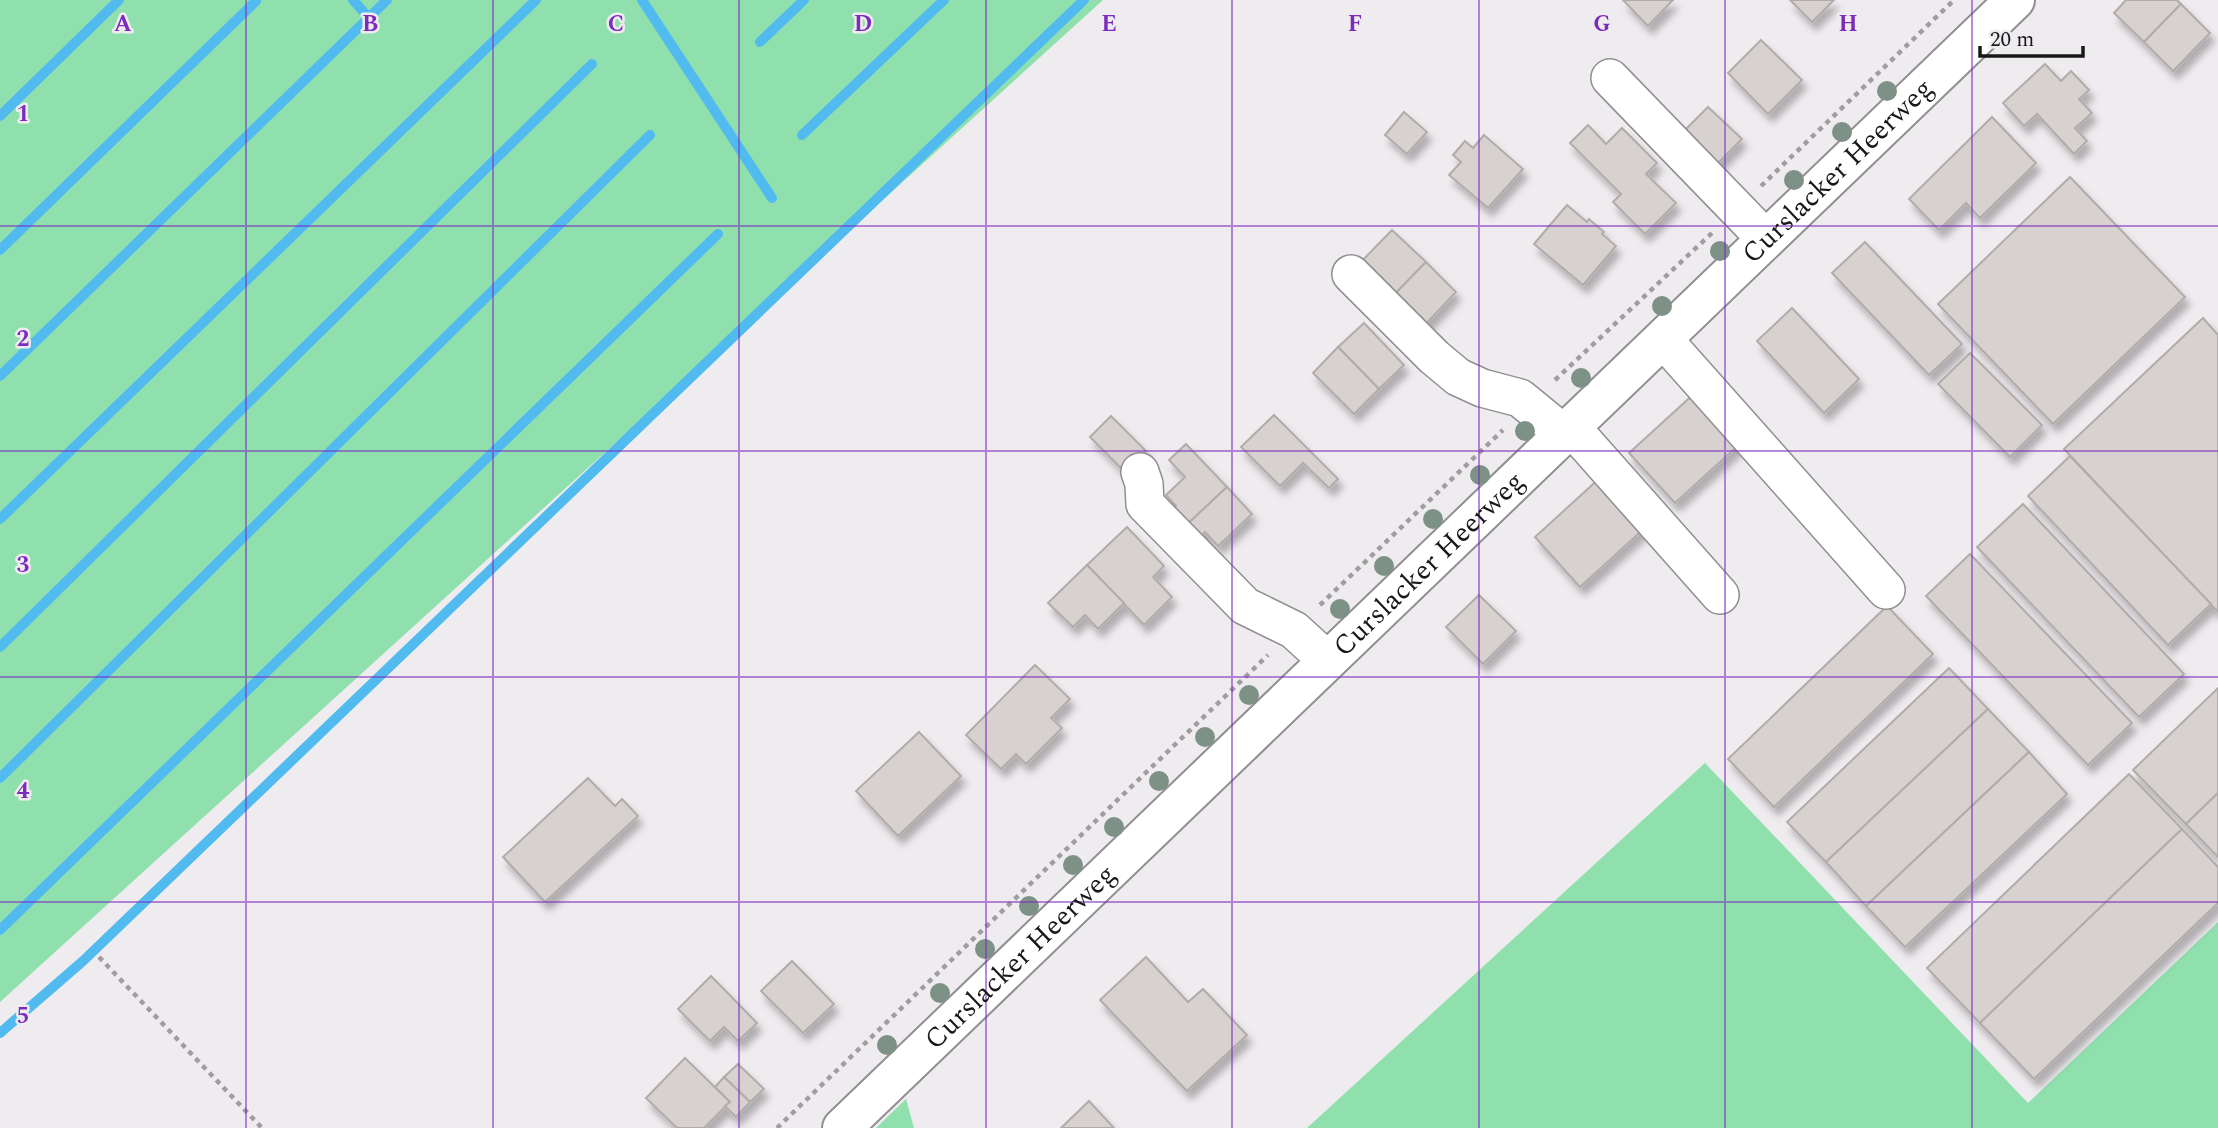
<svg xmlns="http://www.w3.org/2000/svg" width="2218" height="1128" font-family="Spectral,serif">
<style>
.green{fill:#90e0ae}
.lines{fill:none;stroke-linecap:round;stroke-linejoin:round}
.stream{stroke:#51bbef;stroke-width:10}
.building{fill:#d7d1cf;stroke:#b1acaa;stroke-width:2;filter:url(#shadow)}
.minor-casing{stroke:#918e92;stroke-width:40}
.major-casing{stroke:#918e92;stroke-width:42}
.path{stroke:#9f9da0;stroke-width:4.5;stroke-dasharray:5 5;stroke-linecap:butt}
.minor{stroke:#fff;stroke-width:37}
.major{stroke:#fff;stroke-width:38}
.tree{fill:#7d9186}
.grid{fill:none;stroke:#7b2cbf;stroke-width:2;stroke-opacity:0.55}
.labels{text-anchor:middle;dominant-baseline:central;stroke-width:5;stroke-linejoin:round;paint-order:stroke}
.street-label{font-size:28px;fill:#191819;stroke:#efecf0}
.grid-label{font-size:23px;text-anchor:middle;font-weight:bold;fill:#7b2cbf;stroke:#efecf0;stroke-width:5;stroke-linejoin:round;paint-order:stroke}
</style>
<defs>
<filter id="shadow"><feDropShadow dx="4.5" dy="8" stdDeviation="3.5" flood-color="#0004"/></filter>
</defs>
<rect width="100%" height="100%" fill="#efecf0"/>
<!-- green -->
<g class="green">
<path d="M0 0H1103L0 1002Z"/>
<path d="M1705 763 2028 1103 2218 922V1128H1307Z"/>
<path d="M906 1099 914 1128H876Z"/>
</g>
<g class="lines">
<!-- stream -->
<g class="stream">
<path d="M353 0 369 18"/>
<path d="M642 0 772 198"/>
<path d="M760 42 804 0"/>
<path d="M0 116 119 0"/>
<path d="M802 135 944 0"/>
<path d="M0 250 256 1"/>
<path d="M0 376 387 0"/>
<path d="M0 519 536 0"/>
<path d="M0 647 592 64"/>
<path d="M0 778 650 135"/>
<path d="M0 930 718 234"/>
<path d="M0 1033 83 961 1084 0"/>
</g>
</g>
<!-- building -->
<g class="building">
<path d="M1623 0H1673L1648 26Z"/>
<path d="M1790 0H1834L1812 22Z"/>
<path d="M2126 0H2177L2181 4 2144 42 2114 13Z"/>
<path d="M2181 4 2210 33 2173 71 2144 42Z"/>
<path d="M1761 40 1802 80 1768 114 1728 73Z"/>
<path d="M2045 64 2061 81 2071 71 2089 90 2079 99 2092 113 2075 128 2087 141 2074 154 2037 114 2024 126 2003 103Z"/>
<path d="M1708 107 1742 139 1715 166 1681 134Z"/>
<path d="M1404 112 1427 132 1407 154 1385 135Z"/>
<path d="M1992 117 2036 163 1980 218 1966 203 1939 230 1909 199Z"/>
<path d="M1588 125 1606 144 1622 128 1657 163 1646 174 1676 203 1645 234 1613 202 1621 194 1570 143Z"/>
<path d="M1484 135 1523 169 1488 208 1449 175 1461 162 1453 155 1465 141 1473 148Z"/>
<path d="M2070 177 2185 297 2053 424 1938 304Z"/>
<path d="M1567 205 1587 222 1589 219 1604 232 1602 234 1616 246 1583 285 1534 244Z"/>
<path d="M1392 230 1426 262 1389 300 1355 268Z"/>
<path d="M1865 242 1962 344 1929 375 1832 273Z"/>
<path d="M1426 262 1456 292 1420 330 1389 300Z"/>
<path d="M1792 308 1859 379 1824 413 1757 341Z"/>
<path d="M2203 318 2218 335V612L2064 449Z"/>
<path d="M1364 323 1404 365 1379 389 1338 347Z"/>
<path d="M1338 347 1379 389 1354 414 1313 373Z"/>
<path d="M1970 353 2042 425 2010 457 1938 384Z"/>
<path d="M1696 392 1742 442 1675 503 1629 453Z"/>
<path d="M1274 415 1338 479 1329 488 1303 463 1280 486 1241 447Z"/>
<path d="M1111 416 1146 451 1125 472 1090 437Z"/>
<path d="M1186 444 1227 487 1179 532 1165 516 1176 506 1166 495 1185 477 1169 460Z"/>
<path d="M2070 456 2211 604 2168 645 2028 496Z"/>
<path d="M1602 476 1647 526 1580 587 1535 537Z"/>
<path d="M1227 487 1252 514 1218 546 1205 532 1192 545 1179 532Z"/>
<path d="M2023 504 2184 674 2139 717 1977 547Z"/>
<path d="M1127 527 1164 566 1153 577 1172 597 1144 625 1087 565Z"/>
<path d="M1970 554 2132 723 2088 765 1926 596Z"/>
<path d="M1087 565 1124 603 1098 629 1085 615 1073 627 1048 603Z"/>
<path d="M1479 595 1516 631 1483 664 1446 627Z"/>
<path d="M1887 606 1933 654 1774 807 1728 759Z"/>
<path d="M1035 665 1070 699 1051 718 1062 728 1026 764 1016 754 1001 769 966 735Z"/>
<path d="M1949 668 1988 709 1826 862 1787 822Z"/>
<path d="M2218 688V793L2186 824 2133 770Z"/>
<path d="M1988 709 2029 752 1866 906 1826 862Z"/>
<path d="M919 732 961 776 898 836 856 791Z"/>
<path d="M2029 752 2067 794 1905 947 1866 906Z"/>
<path d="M2129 774 2182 829 1980 1023 1927 968Z"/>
<path d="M588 778 615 806 622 799 638 816 545 902 503 857Z"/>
<path d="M2218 793V857L2186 824Z"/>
<path d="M2182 829 2218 867V903L2034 1079 1980 1023Z"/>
<path d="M1146 957 1188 1002 1203 989 1247 1035 1187 1091 1100 1000Z"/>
<path d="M792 961 834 1004 803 1033 761 991Z"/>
<path d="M711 976 757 1023 738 1041 724 1027 710 1041 678 1009Z"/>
<path d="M685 1058 730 1102 704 1128H677L646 1098Z"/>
<path d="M738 1064 764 1089 750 1102 724 1077Z"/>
<path d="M724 1077 750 1102 736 1117 725 1106 730 1102 715 1087Z"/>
<path d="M1089 1101 1114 1128H1061Z"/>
</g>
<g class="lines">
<!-- minor casing -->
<g class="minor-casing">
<g id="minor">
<path d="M1610 78 1766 239"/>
<path d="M1351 274 1434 357 1458 377 1482 388 1520 398 1564 434"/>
<path d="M1663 339 1886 590"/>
<path d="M1571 427 1720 595"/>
<path d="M1140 472 1144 484 1145 504 1245 606 1294 630 1328 661"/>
</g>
</g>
<!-- major casing -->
<g class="major-casing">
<g id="major">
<path id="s1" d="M842 1128 2015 0"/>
</g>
</g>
<!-- path -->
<g class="path">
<path d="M1761 186 1954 0"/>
<path d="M1555 380 1712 233"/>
<path d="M1320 605 1503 430"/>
<path d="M99 957 262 1128"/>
<path d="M777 1128 1268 655"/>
</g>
<!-- minor -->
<use href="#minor" class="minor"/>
<!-- major -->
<use href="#major" class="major"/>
</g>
<!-- trees -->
<g class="tree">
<circle cx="1887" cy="91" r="10"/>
<circle cx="1842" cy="132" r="10"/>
<circle cx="1794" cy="180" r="10"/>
<circle cx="1720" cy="251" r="10"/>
<circle cx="1662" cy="306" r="10"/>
<circle cx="1581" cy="378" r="10"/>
<circle cx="1525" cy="431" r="10"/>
<circle cx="1480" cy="475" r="10"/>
<circle cx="1433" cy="519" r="10"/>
<circle cx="1384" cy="566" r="10"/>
<circle cx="1340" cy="609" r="10"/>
<circle cx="1249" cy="695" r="10"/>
<circle cx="1205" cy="737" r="10"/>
<circle cx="1159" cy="781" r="10"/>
<circle cx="1114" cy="827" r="10"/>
<circle cx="1073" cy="865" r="10"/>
<circle cx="1029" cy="906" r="10"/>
<circle cx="985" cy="949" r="10"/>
<circle cx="940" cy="993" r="10"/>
<circle cx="887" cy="1045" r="10"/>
</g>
<!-- grid -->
<path class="grid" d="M246 0V1128M493 0V1128M739 0V1128M986 0V1128M1232 0V1128M1479 0V1128M1725 0V1128M1972 0V1128M0 226H2218M0 451H2218M0 677H2218M0 902H2218"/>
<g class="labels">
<!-- street labels -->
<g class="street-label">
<text stroke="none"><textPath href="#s1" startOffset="1381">Curslacker Heerweg</textPath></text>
<text stroke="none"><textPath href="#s1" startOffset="814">Curslacker Heerweg</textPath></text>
<text stroke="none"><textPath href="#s1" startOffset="247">Curslacker Heerweg</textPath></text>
</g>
</g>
<g class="grid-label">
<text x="123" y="31">A</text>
<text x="370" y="31">B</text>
<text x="616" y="31">C</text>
<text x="863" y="31">D</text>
<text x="1109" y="31">E</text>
<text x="1355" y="31">F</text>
<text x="1602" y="31">G</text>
<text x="1848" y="31">H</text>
<text x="23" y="121">1</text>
<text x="23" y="346">2</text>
<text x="23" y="572">3</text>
<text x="23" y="798">4</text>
<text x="23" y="1023">5</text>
</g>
<!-- scale -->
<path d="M1980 46v10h103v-10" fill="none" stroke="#191819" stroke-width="3.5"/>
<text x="1990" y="46" font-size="21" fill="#191819" stroke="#efecf0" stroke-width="5" paint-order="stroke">20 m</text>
</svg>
